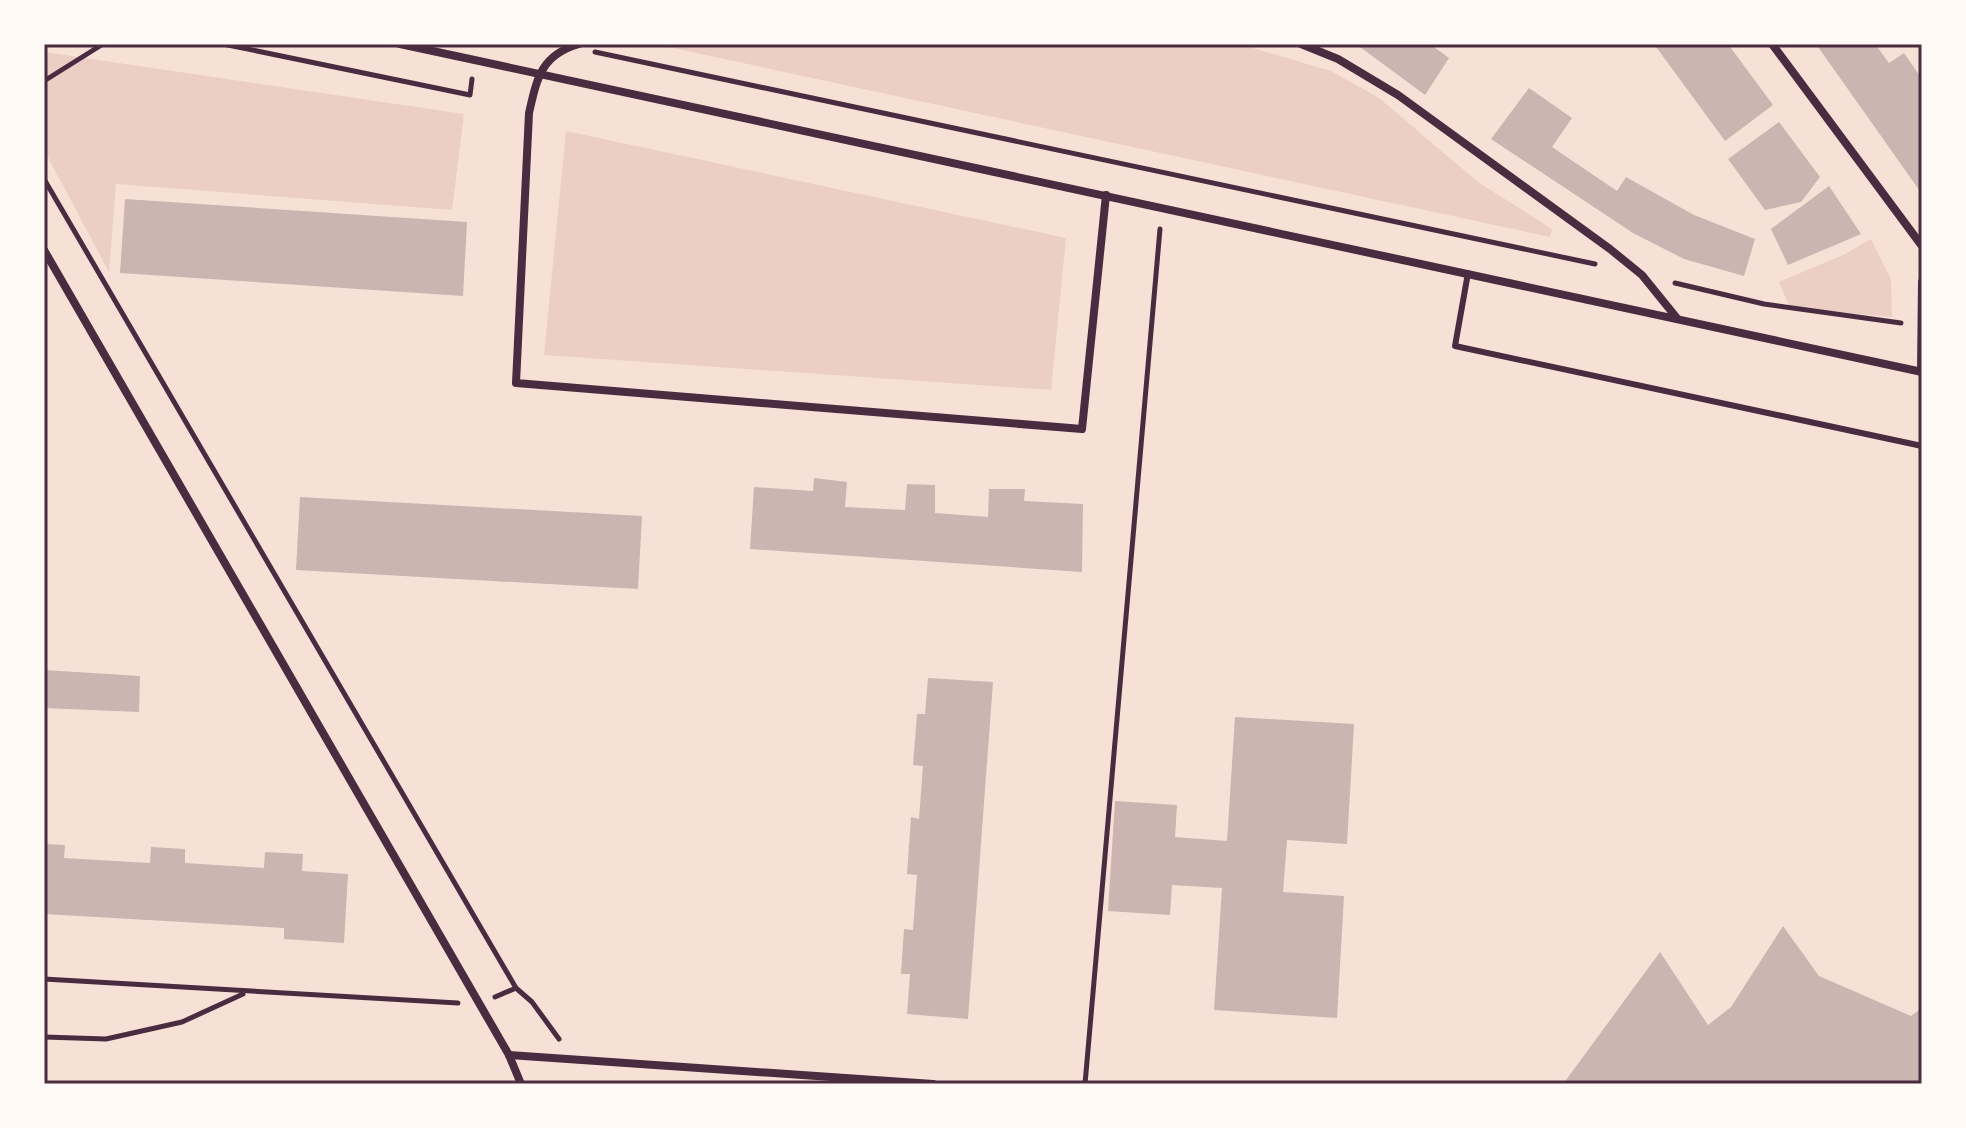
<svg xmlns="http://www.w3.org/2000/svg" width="1966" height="1128" font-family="'Asap Condensed',sans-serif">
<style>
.green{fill:#ebcfc5}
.building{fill:#ccb4b1}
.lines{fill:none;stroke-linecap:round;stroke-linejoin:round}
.path{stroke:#4a2c40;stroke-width:5}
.service{stroke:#4a2c40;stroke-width:6}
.minor{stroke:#4a2c40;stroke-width:8}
.neatline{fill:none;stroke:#4a2c40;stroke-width:3}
</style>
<rect width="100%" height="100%" fill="#f7e1d7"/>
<!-- green -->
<g class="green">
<path d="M713 44H1239L1331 71 1379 98 1478 182 1552 229 1550 237 664 46Z"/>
<path d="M44 52 464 114 452 210 116 184 109 272 44 150Z"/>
<path d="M566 131 1066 238 1051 390 544 355Z"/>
<path d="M1871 239 1891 279 1892 317 1790 308 1779 282 1845 254Z"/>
</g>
<!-- building -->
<g class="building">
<path d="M1356 44H1430L1449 58 1425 95Z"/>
<path d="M1654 44H1728L1773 105 1725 141Z"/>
<path d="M1816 44H1875L1889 63 1904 53 1922 79V194Z"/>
<path d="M1529 88 1572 118 1552 147 1617 191 1626 177 1694 215 1755 239 1744 276 1684 259 1633 233 1491 139Z"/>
<path d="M1779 122 1820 177 1801 202 1765 210 1728 159Z"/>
<path d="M1829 186 1861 234 1788 265 1771 229Z"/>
<path d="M125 199 467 222 463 296 120 273Z"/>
<path d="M814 478 847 482 845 507 905 510 907 484 935 485V513L988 517 989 489H1025L1024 501 1083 504 1082 572 750 549 754 487 813 491Z"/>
<path d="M300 497 642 516 638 589 296 570Z"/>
<path d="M44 670 140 676 139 712 44 708Z"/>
<path d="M928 678 993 682 968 1019 907 1014 910 974H901L904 929 913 930 917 875 907 874 911 817 919 819 923 766 913 765 917 714H925Z"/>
<path d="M1235 717 1354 724 1347 844 1287 840 1283 892 1344 896 1337 1018 1214 1010 1222 888 1172 885 1170 915 1108 911 1115 801 1177 805 1175 837 1227 841Z"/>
<path d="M44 844 65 845 64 858 150 863 151 847 185 849V863L264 868 265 852 303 854 302 871 348 874 344 943 284 939V928L44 914Z"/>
<path d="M1783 926 1819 976 1911 1016 1922 1008V1084H1571L1566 1080 1660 952 1708 1025 1731 1007Z"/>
</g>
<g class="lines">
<!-- path -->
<g class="path">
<path d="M223 44 470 95 472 79"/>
<path d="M595 52 1595 264"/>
<path d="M44 81 103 44"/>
<path d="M44 179 516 988 532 1002 559 1039"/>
<path d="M1675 283 1764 304 1901 323"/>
<path d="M44 979 458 1003"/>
<path d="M495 997 516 988"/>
<path d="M44 1037 106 1039 182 1022 243 994"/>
<path d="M1085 1084 1160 229"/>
</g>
<!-- service -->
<path class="service" d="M1468 273 1455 346 1922 446"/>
<!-- minor -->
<g class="minor">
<path d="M400 44 1922 372"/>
<path d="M579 44C541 55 537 78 529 113L516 383 1082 429 1106 195"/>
<path d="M1301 44 1338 59 1398 95 1610 249 1642 275 1676 317"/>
<path d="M1772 44 1922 246"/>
<path d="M44 250 509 1055 521 1084"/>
<path d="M1921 372 1922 282"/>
<path d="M509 1055 933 1084"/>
</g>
</g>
<!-- border -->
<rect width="1966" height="1128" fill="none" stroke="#fffaf5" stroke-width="92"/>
<rect x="46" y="46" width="1874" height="1036" class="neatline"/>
</svg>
